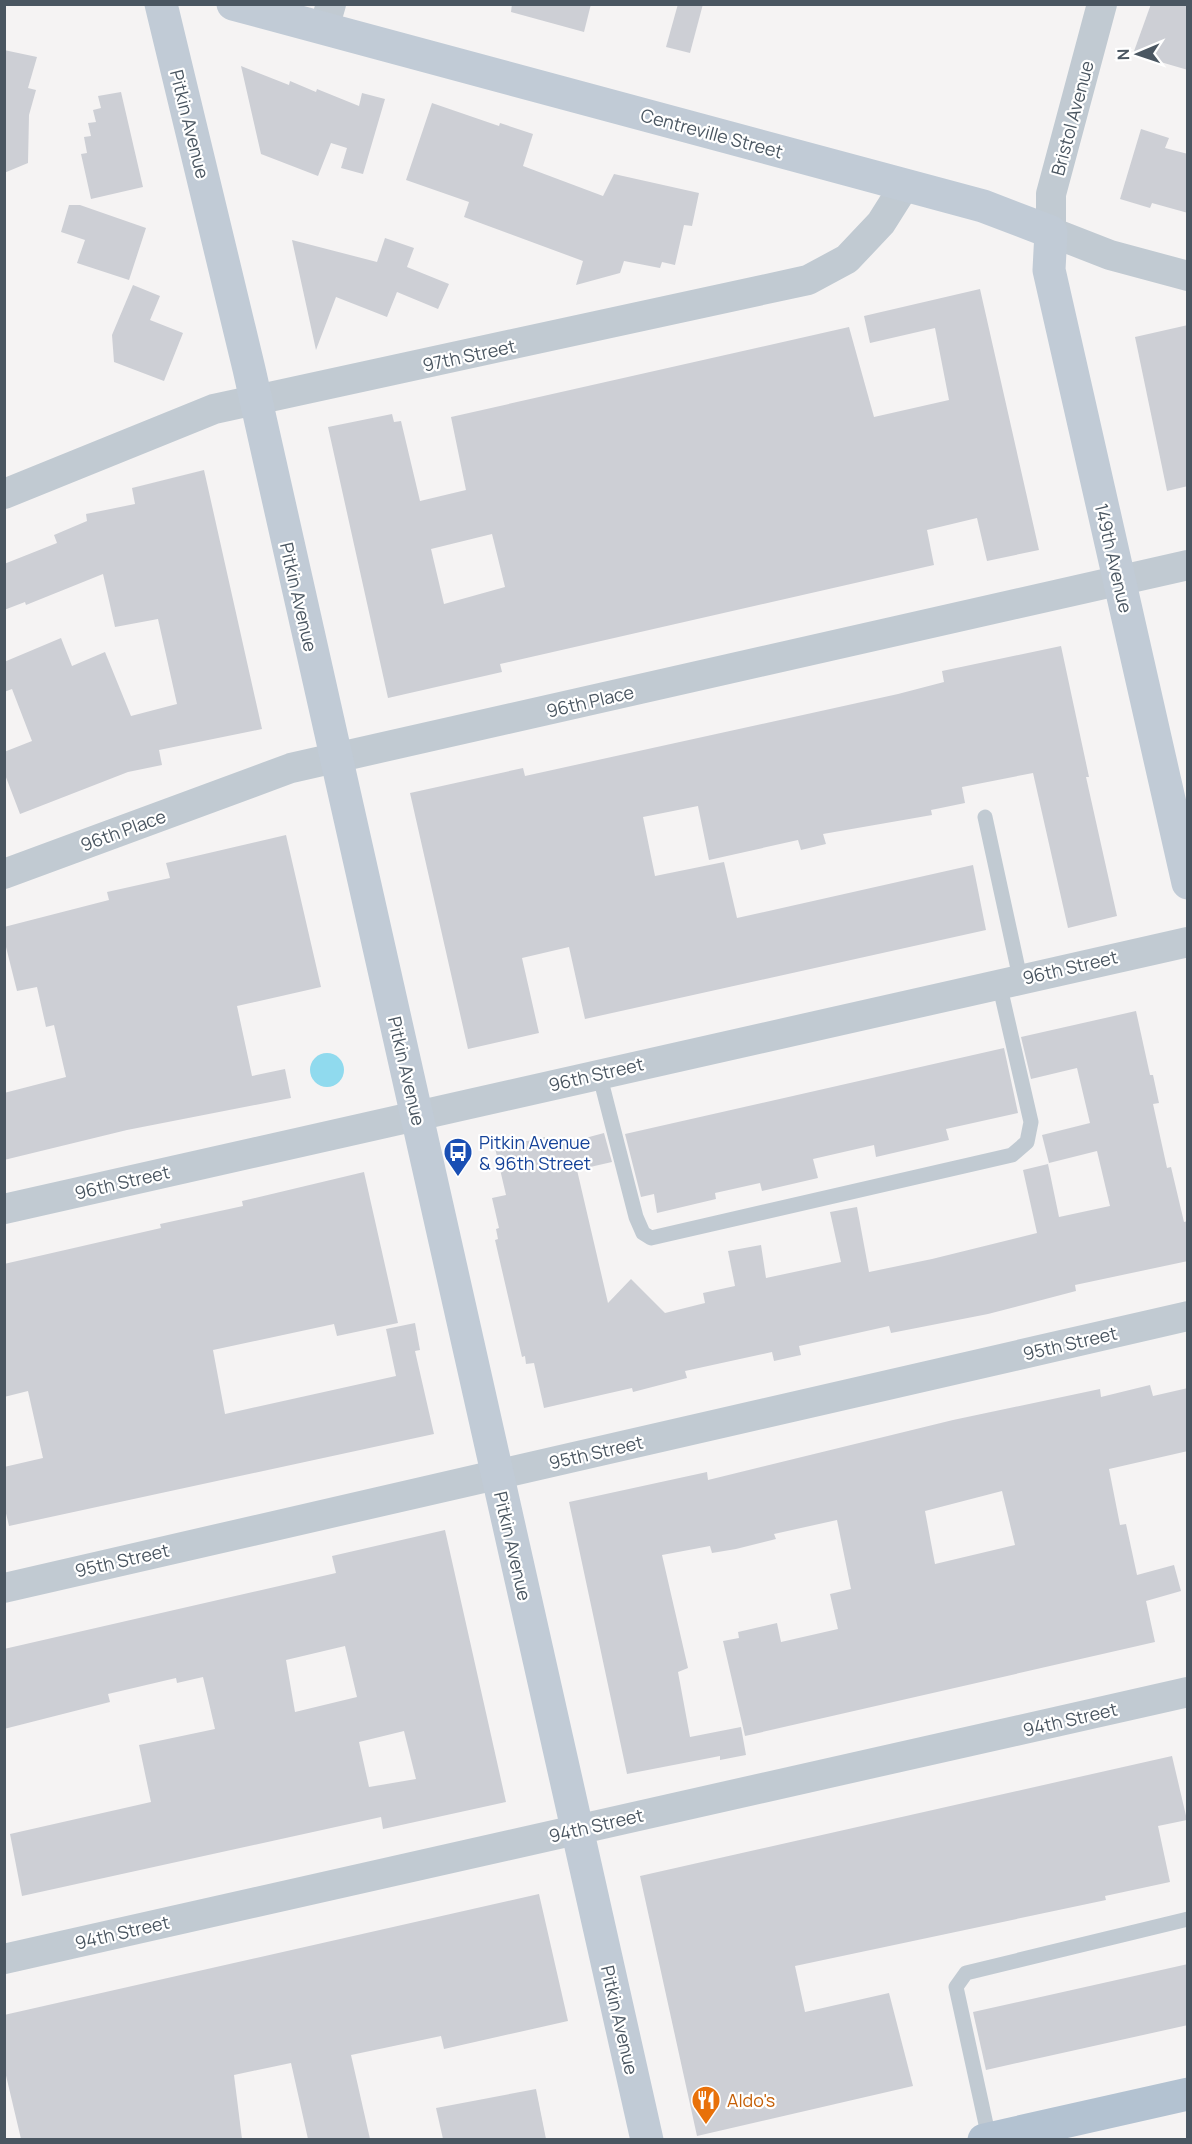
<svg xmlns="http://www.w3.org/2000/svg" width="1192" height="2144" font-family="Manrope,sans-serif">
<style>
.water{fill:#90daee}
.building{fill:#cdcfd5;fill-rule:evenodd}
.lines{fill:none;stroke-linecap:round;stroke-linejoin:round}
.lane{stroke:#c1cad2;stroke-width:15}
.street{stroke:#c1cad2;stroke-width:30}
.secondary{stroke:#c1cbd6;stroke-width:33}
.primary{stroke:#b3c2d1;stroke-width:33}
.labels{text-anchor:middle;dominant-baseline:central;stroke-width:4.5;stroke-linejoin:round;paint-order:stroke}
.street-label{font-size:18px;fill:#4a5661;stroke:#fff}
.transit-label{font-size:18px;fill:#164399;stroke:#fff;text-anchor:start}
.food-label{font-size:18px;fill:#c56008;stroke:#fff;text-anchor:start}
</style>
<rect width="100%" height="100%" fill="#f5f3f3"/>
<!-- water -->
<circle class="water" cx="327" cy="1070" r="17"/>
<!-- building -->
<g class="building">
<path d="M512 4H591L584 32 511 12Z"/>
<path d="M678 4H703L690 53 666 47Z"/>
<path d="M1151 4H1188V70L1133 54Z"/>
<path d="M4 50 37 57 28 88 36 90 29 115 28 163 4 173Z"/>
<path d="M241 66 289 85 290 81 316 92 317 89 359 106 362 93 385 99 363 174 341 168 347 148 331 143 318 176 261 154Z"/>
<path d="M121 92 143 187 91 199 81 154 87 153 84 137 91 136 88 123 96 122 93 110 101 108 98 96Z"/>
<path d="M432 103 499 126 500 123 533 134 523 166 603 196 614 174 699 193 692 226 684 225 675 265 662 262 660 268 624 261 620 273 576 285 583 261 464 217 469 202 406 180Z"/>
<path d="M1141 129 1169 138 1165 148 1188 154V213L1152 203 1150 208 1120 199Z"/>
<path d="M69 205H80L146 228 129 280 77 263 85 240 61 232Z"/>
<path d="M385 238 414 248 407 267 449 284 438 309 397 292 387 317 336 297 316 350 292 240 377 262Z"/>
<path d="M133 285 160 296 150 320 183 333 164 381 114 362 112 335Z"/>
<path d="M980 289 1039 550 987 561 977 518 927 530 934 565 500 664 502 672 388 698 328 427 392 414 394 422 401 421 420 501 466 490 451 417 849 327 874 417 949 400 935 328 870 343 864 316ZM492 534 505 587 444 604 431 549Z"/>
<path d="M1188 325V486L1167 491 1135 337Z"/>
<path d="M204 470 262 729 159 750 162 765 128 772 20 814 4 772V752L32 741 12 689 4 692V662L61 638 72 666 105 652 131 716 177 704 158 619 115 627 103 574 26 605 25 602 4 610V564L57 543 54 535 87 521 86 514 135 504 132 488Z"/>
<path d="M1061 646 1089 777H1086L1117 916 1068 928 1033 773 962 787 965 803 931 810 932 815 823 834 826 844 801 850 798 840 709 860 698 806 643 817 655 876 724 862 737 918 973 865 986 930 585 1019 569 947 522 958 539 1033 468 1049 410 793 523 768 525 776 898 694 944 682 942 671Z"/>
<path d="M286 835 321 987 237 1006 252 1076 285 1069 291 1098 127 1130 4 1160V1093L66 1077 54 1025 46 1027 37 987 17 991 4 939V927L109 900 107 892 170 878 166 863Z"/>
<path d="M1136 1011 1150 1075H1153L1159 1103 1153 1104 1167 1168 1171 1167 1184 1222 1188 1221V1261L1075 1285 1076 1291 988 1314 891 1333 889 1326 799 1346 801 1355 774 1361 772 1352 685 1371 687 1378 633 1392 632 1388 544 1408 534 1363 526 1364 525 1356 522 1357 495 1240 498 1239 496 1229 499 1228 492 1198 506 1195 495 1148 545 1137 548 1148 604 1133 612 1162 577 1170 608 1303 631 1279 665 1313 705 1303 703 1293 735 1286 728 1251 761 1245 766 1278 841 1262 830 1212 857 1207 869 1272 932 1259 1037 1233 1023 1170 1048 1164 1059 1217 1110 1206 1097 1151 1049 1163 1042 1135 1090 1123 1077 1068 1031 1079 1021 1037Z"/>
<path d="M1004 1048 1018 1113 946 1129 949 1140 876 1157 874 1145 813 1159 818 1178 762 1191 760 1183 715 1193 716 1199 657 1213 654 1194 641 1197 625 1134Z"/>
<path d="M364 1172 398 1323 337 1336 334 1324 213 1350 225 1414 396 1376 386 1329 415 1323 420 1350 415 1351 434 1434 9 1526 4 1505V1467L43 1458 28 1391 4 1397V1264L161 1228 160 1224 243 1206 242 1201Z"/>
<path d="M1150 1385 1153 1396 1188 1388V1451L1109 1469 1120 1525 1126 1524 1137 1575 1174 1565 1181 1591 1146 1601 1155 1642 745 1736 723 1641 739 1638 738 1632 777 1623 781 1642 838 1629 830 1594 851 1589 837 1520 774 1534 776 1539 736 1549 712 1553 710 1546 662 1555 688 1668 678 1672 690 1737 741 1727 746 1755 720 1760V1756L627 1774 569 1502 707 1472 708 1480 953 1420 1100 1389 1101 1397ZM1002 1491 1015 1545 935 1564 925 1511Z"/>
<path d="M445 1530 506 1802 383 1829 381 1817 22 1896 10 1834 151 1802 139 1745 215 1729 203 1677 177 1683 176 1678 108 1694 110 1702 4 1729V1649L336 1573 332 1556ZM345 1646 357 1697 295 1712 286 1660ZM404 1731 416 1779 369 1787 359 1742Z"/>
<path d="M1172 1756 1187 1820 1158 1826 1170 1882 1105 1896 1106 1900 795 1966 805 2012 889 1993 913 2086 697 2136 640 1876Z"/>
<path d="M539 1894 568 2021 444 2049 441 2036 351 2055 370 2139H308L291 2063 234 2075 242 2139H21L4 2067V2015Z"/>
<path d="M1188 1964V2025L986 2070 973 2012Z"/>
<path d="M536 2089 546 2139H443L436 2108Z"/>
</g>
<g class="lines">
<!-- lane -->
<g class="lane">
<path d="M985 817 1020 978"/>
<path d="M599 1073 636 1217 643 1233 651 1238 1012 1155 1027 1142 1031 1122 999 983"/>
<path d="M989 2138 956 1987 966 1973 1188 1919"/>
</g>
<!-- street -->
<g class="street">
<path d="M1102 4 1051 194V232L1110 255 1188 276"/>
<path d="M324 28 331 4"/>
<path d="M4 494 214 409 808 280 847 259 881 223 905 185"/>
<path d="M4 874 291 768 1188 565"/>
<path d="M4 1209 1188 942"/>
<path d="M4 1588 1188 1316"/>
<path d="M4 1959 1188 1692"/>
</g>
<!-- secondary -->
<g class="secondary">
<path d="M161 4 249 369 647 2140"/>
<path d="M233 4 983 206 1051 232 1049 270 1188 883"/>
</g>
<!-- primary -->
<path class="primary" d="M984 2140 1188 2094"/>
</g>
<!-- icons -->
<defs>
<g id="bus-pin" transform="scale(1.5)"><path d="M0 17L-7.5 6A9.5 9.5 0 1 1 7.5 6Z" fill="#1a4fb4" stroke="#fff"/><path d="M-5-6H5V4H4V6H2V4H-2V6H-4V4H-5ZM-3.5-4V0h7V-4ZM-3.5 1.2v1.5H-2V1.2ZM2 1.2v1.5H3.5V1.2Z" fill="#fff"/></g>
<g id="restaurant-pin" transform="scale(1.5)"><path d="M0 17L-7.5 6A9.5 9.5 0 1 1 7.5 6Z" fill="#e8710a" stroke="#fff"/><path d="M-5-6h1v4h1v-4h1v4h1v-4h1v5L-1.5 .5V6h-2V.5L-5-1ZM5-6V6H3V1.5H1.5Q1.5-4 5-6Z" fill="#fff"/></g>
</defs>
<g fill-rule="evenodd">
<use href="#bus-pin" x="458" y="1152"/>
<use href="#restaurant-pin" x="706" y="2100"/>
</g>
<g class="labels">
<!-- street labels -->
<g class="street-label">
<text transform="translate(1072 118) rotate(-75)">Bristol Avenue</text>
<text transform="translate(190 124) rotate(76)">Pitkin Avenue</text>
<text transform="translate(712 133) rotate(15)">Centreville Street</text>
<text transform="translate(469 355) rotate(-12)">97th Street</text>
<text transform="translate(1114 558) rotate(77)">149th Avenue</text>
<text transform="translate(299 597) rotate(77)">Pitkin Avenue</text>
<text transform="translate(590 701) rotate(-13)">96th Place</text>
<text transform="translate(123 830) rotate(-20)">96th Place</text>
<text transform="translate(1070 967) rotate(-13)">96th Street</text>
<text transform="translate(407 1071) rotate(77)">Pitkin Avenue</text>
<text transform="translate(596 1074) rotate(-13)">96th Street</text>
<text transform="translate(122 1182) rotate(-13)">96th Street</text>
<text transform="translate(1070 1343) rotate(-13)">95th Street</text>
<text transform="translate(596 1452) rotate(-13)">95th Street</text>
<text transform="translate(513 1546) rotate(77)">Pitkin Avenue</text>
<text transform="translate(122 1560) rotate(-13)">95th Street</text>
<text transform="translate(1070 1719) rotate(-13)">94th Street</text>
<text transform="translate(596 1825) rotate(-13)">94th Street</text>
<text transform="translate(122 1932) rotate(-13)">94th Street</text>
<text transform="translate(620 2020) rotate(77)">Pitkin Avenue</text>
</g>
<!-- transit labels -->
<g class="transit-label">
<text x="479" y="1142">Pitkin Avenue<tspan x="479" dy="21">&amp; 96th Street</tspan></text>
</g>
<!-- food labels -->
<g class="food-label">
<text x="727" y="2100">Aldo's</text>
</g>
</g>
<!-- border -->
<rect width="1192" height="2144" fill="none" stroke="#4a5661" stroke-width="12"/>
<!-- north arrow -->
<g transform="translate(1138 54) rotate(268)" stroke="#ffffff" stroke-width="4.5" paint-order="stroke">
<path d="M0-4.5L10 22L0 15L-10 22Z" fill="#4a5661"/>
<text y="-9" font-size="16" font-weight="bold" text-anchor="middle" fill="#4a5661">N</text>
</g>
</svg>
